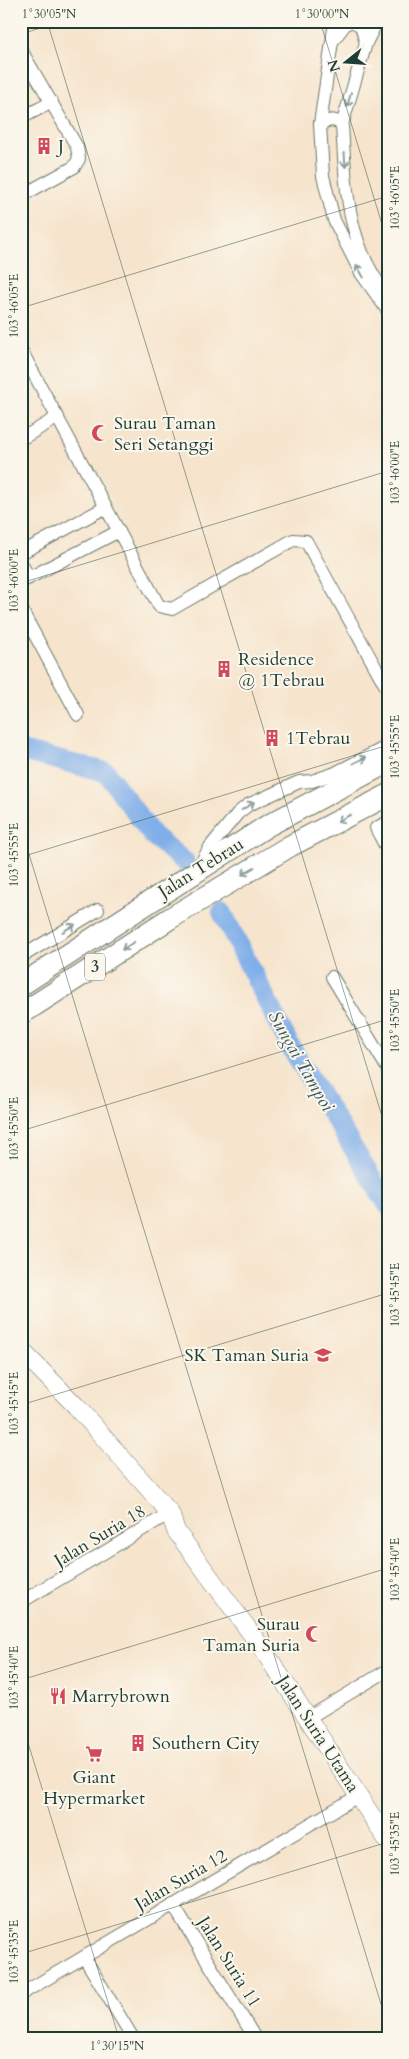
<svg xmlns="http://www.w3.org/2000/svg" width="409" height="2059" font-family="Cardo,serif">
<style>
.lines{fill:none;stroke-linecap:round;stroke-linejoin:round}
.river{stroke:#7faee9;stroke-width:20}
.minor-casing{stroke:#6a7769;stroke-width:14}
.secondary-casing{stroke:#6a7769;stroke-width:19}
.trunk-casing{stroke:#6a7769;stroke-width:23}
.minor{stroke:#fff;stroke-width:12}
.secondary{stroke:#fff;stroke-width:18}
.trunk{stroke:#fff;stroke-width:21}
.oneway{stroke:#8f9e9a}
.ticks{fill:none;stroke:#1f3d34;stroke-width:1;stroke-opacity:0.45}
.labels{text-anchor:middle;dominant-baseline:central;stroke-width:4;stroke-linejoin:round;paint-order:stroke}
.shield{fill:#fbf7ec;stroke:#61756b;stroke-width:1}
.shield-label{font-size:16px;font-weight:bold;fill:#1f3d34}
.poi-label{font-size:18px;fill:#1f3d34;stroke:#fbf7ec;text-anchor:start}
.street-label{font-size:18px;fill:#1f3d34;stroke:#fbf7ec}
.water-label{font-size:19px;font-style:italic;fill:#375961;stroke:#fbf7ec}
.neatline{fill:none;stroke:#1f3d34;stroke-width:2}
.ticks-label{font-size:12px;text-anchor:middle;fill:#1f3d34}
</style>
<rect width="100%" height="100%" fill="#fbf7ec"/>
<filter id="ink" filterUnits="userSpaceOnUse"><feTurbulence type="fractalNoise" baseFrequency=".02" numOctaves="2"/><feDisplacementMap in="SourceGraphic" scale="10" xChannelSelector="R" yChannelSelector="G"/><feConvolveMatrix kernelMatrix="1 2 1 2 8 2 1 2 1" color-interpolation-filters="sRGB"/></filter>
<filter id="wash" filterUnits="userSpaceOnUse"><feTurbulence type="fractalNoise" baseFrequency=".0096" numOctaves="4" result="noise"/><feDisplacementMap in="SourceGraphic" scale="20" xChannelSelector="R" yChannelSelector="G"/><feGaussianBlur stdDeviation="1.12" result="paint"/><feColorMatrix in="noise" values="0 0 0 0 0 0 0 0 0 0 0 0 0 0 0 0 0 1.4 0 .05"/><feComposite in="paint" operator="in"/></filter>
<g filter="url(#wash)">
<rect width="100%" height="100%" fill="#f6e4cc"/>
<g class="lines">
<!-- river -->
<g class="river">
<path d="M21 751 106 772 152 835 185 862"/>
<path d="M222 912 289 1044 388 1205"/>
</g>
</g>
</g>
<g filter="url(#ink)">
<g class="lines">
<!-- minor casing -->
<g class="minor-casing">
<g id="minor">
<path d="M334 39 347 22H354L361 26 366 43"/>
<path d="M21 50 77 147 79 159 74 167 21 196"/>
<path d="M21 118 52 102"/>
<path d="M320 124 335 21"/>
<path d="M342 125 366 43 377 21"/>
<path d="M388 296C346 245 346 187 342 125 334 118 329 120 320 124L323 176 334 220 361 273 388 311"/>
<path d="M21 350 159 606 172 609 293 540 306 541 388 690"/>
<path d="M21 439 58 417"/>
<path d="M21 553 106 507"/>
<path d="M21 563 29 578"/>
<path d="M21 582 119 531"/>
<path d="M21 609 78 715"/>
<path d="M388 822 376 828 388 851"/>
<path d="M199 867 210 847 238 813 248 805 299 782 312 781 333 774 388 746"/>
<path d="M21 957 98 910"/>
<path d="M332 977 388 1069"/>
<path d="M21 1602 170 1513"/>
<path d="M308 1718 388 1670"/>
<path d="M173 1905 255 2038"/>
<path d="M84 1957 133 2038"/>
<path d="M21 1994 358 1796"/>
</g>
</g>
<!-- secondary casing -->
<g class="secondary-casing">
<path id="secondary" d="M21 1350 76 1406 170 1513 176 1531 264 1651 388 1841"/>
</g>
<!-- trunk casing -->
<g class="trunk-casing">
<g id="trunk">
<path d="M21 985 267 826 388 762"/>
<path d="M21 1014 169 919 290 846 388 795"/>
</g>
</g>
<!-- minor -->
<use href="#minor" class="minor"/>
<!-- secondary -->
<use href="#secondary" class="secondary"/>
<!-- trunk -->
<use href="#trunk" class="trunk"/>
</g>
<!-- one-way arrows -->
<defs><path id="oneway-shaft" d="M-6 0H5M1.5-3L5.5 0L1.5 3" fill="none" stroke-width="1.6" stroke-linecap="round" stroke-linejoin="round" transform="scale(1.25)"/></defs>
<g class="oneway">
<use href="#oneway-shaft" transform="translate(349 100) rotate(106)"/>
<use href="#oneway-shaft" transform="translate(345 160) rotate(86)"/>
<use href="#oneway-shaft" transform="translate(360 271) rotate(-120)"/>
<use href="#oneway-shaft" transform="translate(360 760) rotate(-27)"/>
<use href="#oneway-shaft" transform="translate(248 806) rotate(-32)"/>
<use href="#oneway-shaft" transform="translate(344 818) rotate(153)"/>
<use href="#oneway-shaft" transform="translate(248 871) rotate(149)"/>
<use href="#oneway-shaft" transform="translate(69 928) rotate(-31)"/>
<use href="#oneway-shaft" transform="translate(128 946) rotate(147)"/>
</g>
</g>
<!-- ticks -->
<path class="ticks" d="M47 21 388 1136M320 21 388 244M21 34 63 21M21 308 388 196M21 583 388 471M21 828 388 2027M21 857 388 745M21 1131 388 1019M21 1405 388 1293M21 1680 388 1568M21 1720 119 2038M21 1954 388 1842"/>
<!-- icons -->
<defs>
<g id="building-bare" transform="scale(1.35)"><path d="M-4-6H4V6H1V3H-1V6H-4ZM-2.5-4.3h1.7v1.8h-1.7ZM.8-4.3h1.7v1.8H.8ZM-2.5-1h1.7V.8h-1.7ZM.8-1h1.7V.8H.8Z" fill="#d1495b" stroke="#fbf7ec" stroke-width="2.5" paint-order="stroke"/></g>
<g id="mosque-bare" transform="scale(1.35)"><path d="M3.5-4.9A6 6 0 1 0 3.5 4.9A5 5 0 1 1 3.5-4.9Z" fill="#d1495b" stroke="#fbf7ec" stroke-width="2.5" paint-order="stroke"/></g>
<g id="school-bare" transform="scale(1.35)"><path d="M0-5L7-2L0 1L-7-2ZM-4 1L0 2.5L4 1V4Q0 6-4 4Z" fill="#d1495b" stroke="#fbf7ec" stroke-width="2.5" paint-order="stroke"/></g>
<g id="restaurant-bare" transform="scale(1.35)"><path d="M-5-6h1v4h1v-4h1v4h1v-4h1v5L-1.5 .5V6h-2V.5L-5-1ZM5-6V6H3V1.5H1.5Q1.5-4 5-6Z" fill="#d1495b" stroke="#fbf7ec" stroke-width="2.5" paint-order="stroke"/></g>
<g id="supermarket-bare" transform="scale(1.35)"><path d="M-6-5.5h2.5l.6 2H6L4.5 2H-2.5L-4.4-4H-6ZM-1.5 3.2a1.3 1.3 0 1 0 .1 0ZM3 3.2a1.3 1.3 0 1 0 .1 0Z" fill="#d1495b" stroke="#fbf7ec" stroke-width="2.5" paint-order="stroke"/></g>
</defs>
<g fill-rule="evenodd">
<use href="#building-bare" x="44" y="146"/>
<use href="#mosque-bare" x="100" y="433"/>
<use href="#building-bare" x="224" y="669"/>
<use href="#building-bare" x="272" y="738"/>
<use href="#school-bare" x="323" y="1355"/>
<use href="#mosque-bare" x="314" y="1634"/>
<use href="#restaurant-bare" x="58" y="1696"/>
<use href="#building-bare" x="138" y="1743"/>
<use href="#supermarket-bare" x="94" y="1754"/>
</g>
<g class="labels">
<!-- shield labels -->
<rect class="shield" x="85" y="953.5" width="20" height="27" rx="4"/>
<g class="shield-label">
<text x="95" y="967">3</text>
</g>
<!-- poi labels -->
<g class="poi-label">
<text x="58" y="146">J</text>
<text x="114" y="423">Surau Taman<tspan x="114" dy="21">Seri Setanggi</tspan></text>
<text x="238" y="659">Residence<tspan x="238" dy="21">@ 1Tebrau</tspan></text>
<text x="286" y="738">1Tebrau</text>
<text x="309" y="1355" text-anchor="end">SK Taman Suria</text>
<text x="300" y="1624" text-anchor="end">Surau<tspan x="300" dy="21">Taman Suria</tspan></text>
<text x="72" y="1696">Marrybrown</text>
<text x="152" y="1743">Southern City</text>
<text x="94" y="1777" text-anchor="middle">Giant<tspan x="94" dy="21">Hypermarket</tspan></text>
</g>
<!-- street labels -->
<g class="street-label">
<text transform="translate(201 868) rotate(-32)">Jalan Tebrau</text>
<text transform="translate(100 1536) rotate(-31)">Jalan Suria 18</text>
<text transform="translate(318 1734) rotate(57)">Jalan Suria Utama</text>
<text transform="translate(181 1880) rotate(-30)">Jalan Suria 12</text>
<text transform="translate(229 1962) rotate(58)">Jalan Suria 11</text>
</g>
<!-- water labels -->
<g class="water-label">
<text transform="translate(301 1061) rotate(60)">Sungai Tampoi</text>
</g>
</g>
<!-- margin -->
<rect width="409" height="2059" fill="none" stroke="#fbf7ec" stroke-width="55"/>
<!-- north arrow -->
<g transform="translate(346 62) rotate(253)" stroke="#fbf7ec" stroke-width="4" paint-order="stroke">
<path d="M0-4L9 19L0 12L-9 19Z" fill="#1f3d34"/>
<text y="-8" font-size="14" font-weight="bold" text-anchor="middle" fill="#1f3d34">N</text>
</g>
<rect x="28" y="28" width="354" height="2004" class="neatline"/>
<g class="ticks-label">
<text x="49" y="18">1°30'05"N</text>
<text x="322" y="18">1°30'00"N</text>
<text transform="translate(395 198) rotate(-90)" y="4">103°46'05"E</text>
<text transform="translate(14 306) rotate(-90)" y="4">103°46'05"E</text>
<text transform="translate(395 473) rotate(-90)" y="4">103°46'00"E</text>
<text transform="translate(14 581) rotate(-90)" y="4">103°46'00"E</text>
<text transform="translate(395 747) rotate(-90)" y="4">103°45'55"E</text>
<text transform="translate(14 855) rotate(-90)" y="4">103°45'55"E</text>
<text transform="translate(395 1021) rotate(-90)" y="4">103°45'50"E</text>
<text transform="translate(14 1129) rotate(-90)" y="4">103°45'50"E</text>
<text transform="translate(395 1295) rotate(-90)" y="4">103°45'45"E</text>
<text transform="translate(14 1404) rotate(-90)" y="4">103°45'45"E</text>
<text transform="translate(395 1570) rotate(-90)" y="4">103°45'40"E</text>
<text transform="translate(14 1678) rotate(-90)" y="4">103°45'40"E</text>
<text transform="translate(395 1844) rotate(-90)" y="4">103°45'35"E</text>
<text transform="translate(14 1952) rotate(-90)" y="4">103°45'35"E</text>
<text x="117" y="2050">1°30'15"N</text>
</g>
</svg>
